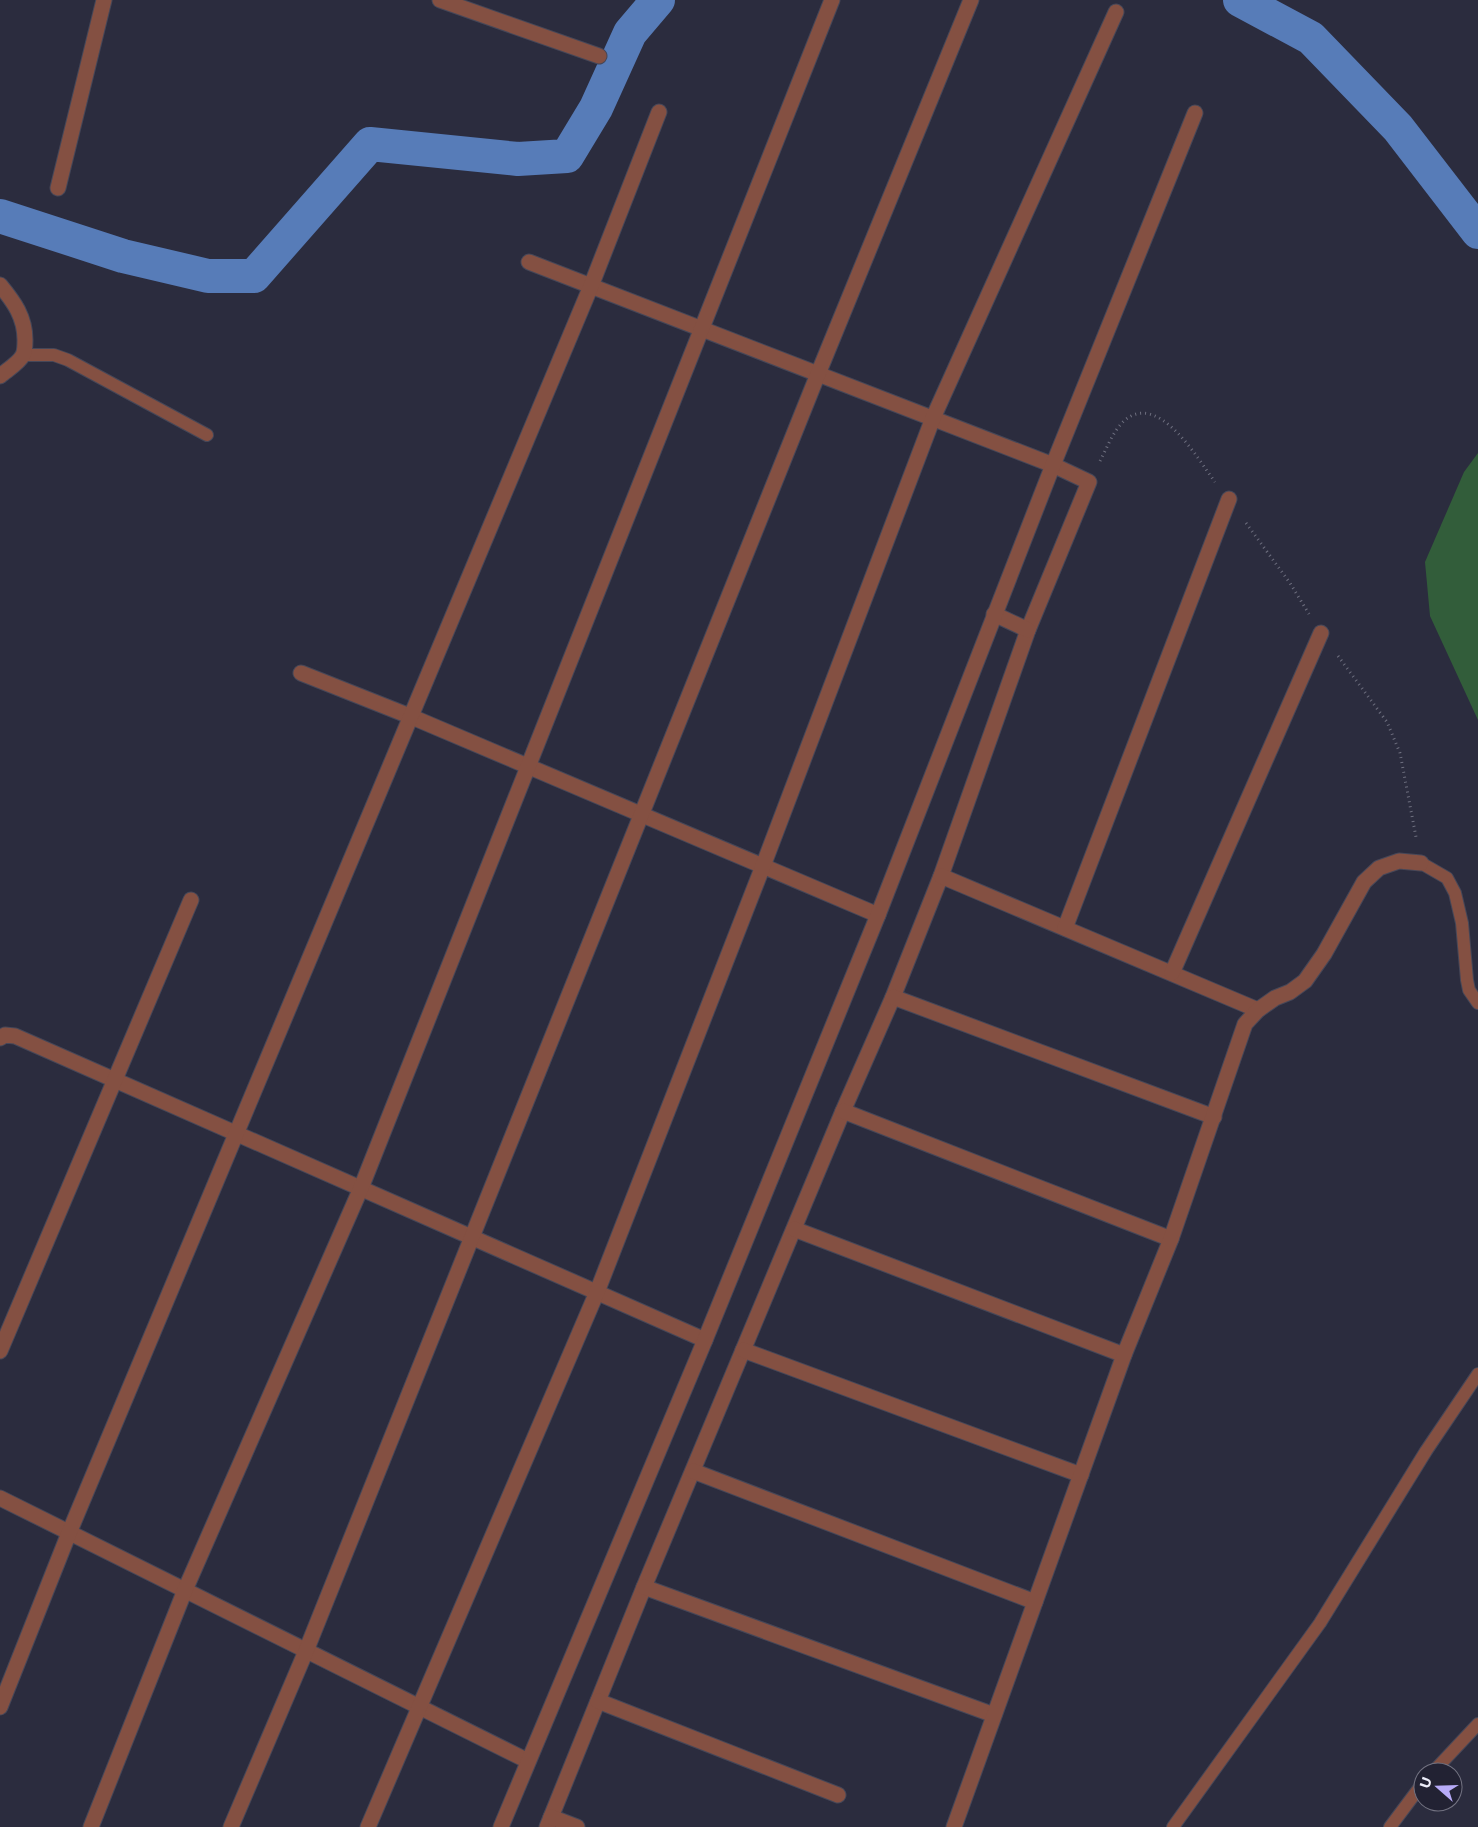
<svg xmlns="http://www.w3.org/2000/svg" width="1478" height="1827" font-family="Montserrat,sans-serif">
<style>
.green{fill:#325d3a}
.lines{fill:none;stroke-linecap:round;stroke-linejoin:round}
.canal{stroke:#577cb8;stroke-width:34}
.lane-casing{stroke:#464758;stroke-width:14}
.street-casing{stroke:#464758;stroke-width:17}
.path{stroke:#6e6f7f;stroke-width:3;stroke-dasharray:1 4;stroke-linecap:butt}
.lane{stroke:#845042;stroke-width:12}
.street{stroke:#845042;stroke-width:15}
</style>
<rect width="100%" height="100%" fill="#2b2c3e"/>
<!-- green -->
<path class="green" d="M1478 453V720L1430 616 1425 562 1464 472Z"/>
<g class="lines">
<!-- canal -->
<g class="canal">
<path d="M1240 0 1311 38 1398 128 1478 232"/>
<path d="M0 216 123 256 208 276H254L370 144 518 159 567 156 596 108 630 33 658 0"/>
</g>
<!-- lane casing -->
<g class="lane-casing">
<g id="lane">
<path d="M23 355H54L68 360 207 435"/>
<path d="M1421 863 1447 878 1455 893 1462 923 1467 980 1469 990 1478 1003"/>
<path d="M1433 1772 1478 1724"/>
<path d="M1173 1827 1320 1623 1426 1451 1478 1374"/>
<path d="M1390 1827 1423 1783"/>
</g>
</g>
<!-- street casing -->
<g class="street-casing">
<g id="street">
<path d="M440 0 599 56"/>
<path d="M58 188 104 0"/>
<path d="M529 262 1053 465 1089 482 1028 630 941 876 893 997 843 1111 644 1587 547 1827"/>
<path d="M0 285C14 302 25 317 25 340 25 344 25 351 23 355 19 363 7 370 0 376"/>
<path d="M994 614 1028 630"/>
<path d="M301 673 412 717 878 915"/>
<path d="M941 876 1258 1010"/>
<path d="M1065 928 1229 499"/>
<path d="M1172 973 1321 633"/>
<path d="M893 997 1214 1117"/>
<path d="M0 1038 5 1035 15 1036 705 1340"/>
<path d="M843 1111 1171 1239"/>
<path d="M794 1229 1124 1355"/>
<path d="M743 1350 1081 1475"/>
<path d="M0 1351 191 900"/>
<path d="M693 1471 1035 1602"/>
<path d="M0 1498 528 1761"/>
<path d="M644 1587 994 1715"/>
<path d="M598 1701 838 1795"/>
<path d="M0 1707 69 1533 591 286 659 112"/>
<path d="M551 1817 577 1827"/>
<path d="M91 1827 185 1590 361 1188 832 0"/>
<path d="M231 1827 306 1651 818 374 971 0"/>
<path d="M368 1827 597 1292 763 866 933 418 1116 12"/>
<path d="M501 1827 705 1340 878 915 1053 465 1195 113"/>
<path d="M954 1827 1124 1355 1171 1239 1245 1024 1258 1010 1275 998 1290 992 1305 981 1324 954 1364 882 1379 868 1399 861 1421 863"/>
</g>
</g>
<!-- path -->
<g class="path">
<path d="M1100 461C1107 448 1113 431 1124 421 1158 390 1198 459 1215 482"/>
<path d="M1246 523 1290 583 1309 614"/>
<path d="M1338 656 1387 722 1400 753 1416 837"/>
</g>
<!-- lane -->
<use href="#lane" class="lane"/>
<!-- street -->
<use href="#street" class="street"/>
</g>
<!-- north arrow -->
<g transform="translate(1438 1787) rotate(290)"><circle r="24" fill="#222233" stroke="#737382"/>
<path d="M0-4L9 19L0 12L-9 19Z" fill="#b7abf8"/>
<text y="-8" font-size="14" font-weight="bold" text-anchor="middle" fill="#ecedf9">U</text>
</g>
</svg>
